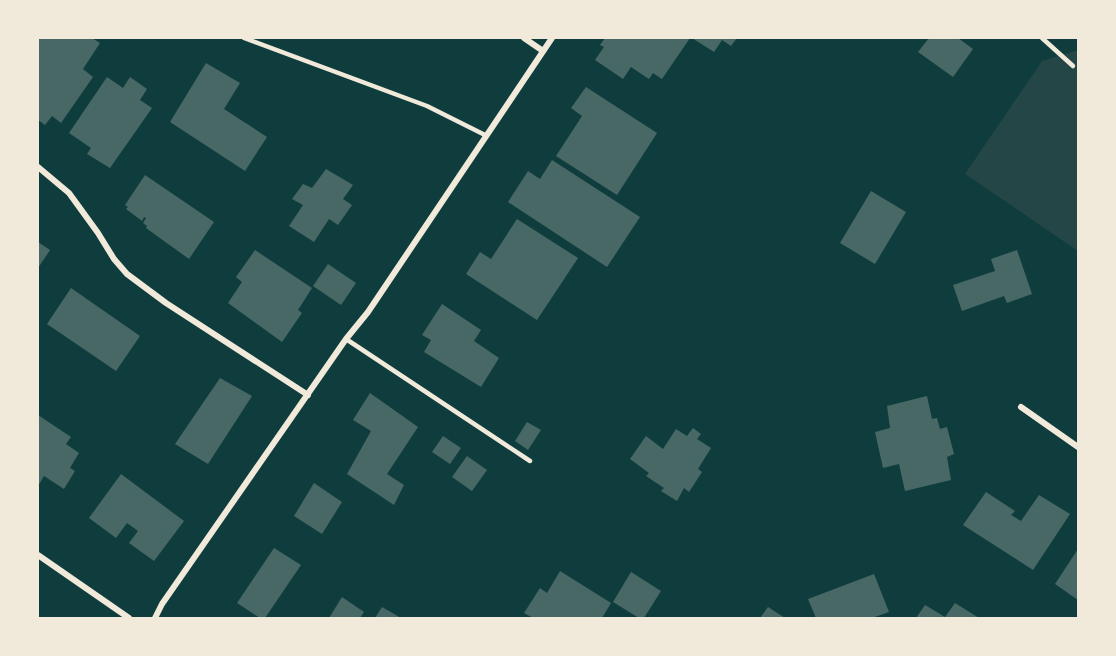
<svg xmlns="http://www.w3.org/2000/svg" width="1116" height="656" font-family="'Libre Baskerville',serif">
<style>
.green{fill:#244646}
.building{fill:#486865}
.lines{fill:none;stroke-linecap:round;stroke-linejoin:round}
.service{stroke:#f1e9da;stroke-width:4.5}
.minor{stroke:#f1e9da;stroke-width:6}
</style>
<rect width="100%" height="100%" fill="#0f3d3e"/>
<!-- green -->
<path class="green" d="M1078 50V251L965 174 1042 61Z"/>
<!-- building -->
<g class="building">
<path d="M39 38H92L100 43 83 69 93 77 61 123 52 116 45 125 38 120Z"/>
<path d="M605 38H690L662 79 653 73 649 79 631 67 623 79 595 60 604 47 600 45Z"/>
<path d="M692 38H737L731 46 722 40 714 52Z"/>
<path d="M929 38H958L973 49 953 77 918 52Z"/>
<path d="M206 63 240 83 224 109 267 137 245 171 170 122Z"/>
<path d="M107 77 123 88 130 77 147 89 140 100 152 108 110 168 87 154 91 148 69 133Z"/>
<path d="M586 87 657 133 617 195 556 156 582 116 571 108Z"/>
<path d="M552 160 640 217 607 267 508 202 528 171 540 179Z"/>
<path d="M326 169 353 185 343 199 352 205 338 225 329 219 314 242 289 226 303 205 292 199 303 184 312 188Z"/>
<path d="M145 175 214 222 189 259 146 228 147 226 143 223 146 218 144 217 142 221 126 209 128 207 125 205Z"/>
<path d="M871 191 906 212 875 264 840 243Z"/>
<path d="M517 219 578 258 537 320 466 274 480 252 491 259Z"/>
<path d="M38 242 50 250 38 268Z"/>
<path d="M255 250 312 288 298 310 302 313 282 342 228 303 242 282 236 277Z"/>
<path d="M1017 250 1032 294 1007 303 1004 296 962 311 953 285 995 271 991 259Z"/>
<path d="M328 264 356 283 341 305 313 286Z"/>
<path d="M71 288 140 336 116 371 47 324Z"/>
<path d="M442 304 481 330 474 341 499 358 481 387 424 352 431 340 422 335Z"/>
<path d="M220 378 252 396 208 464 175 444Z"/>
<path d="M370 393 418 427 387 474 404 485 394 505 347 474 371 431 353 420Z"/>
<path d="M927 396 932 419 937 418 940 429 947 427 954 454 947 457 951 480 905 491 899 464 883 468 875 432 890 428 887 406Z"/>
<path d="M38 415 71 437 66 444 79 453 70 468 75 471 64 489 44 476 38 486Z"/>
<path d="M527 422 541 430 528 450 515 441Z"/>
<path d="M693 428 701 434 697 439 711 448 698 469 702 472 689 492 684 488 677 501 661 491 664 488 646 476 649 473 630 459 646 436 663 449 676 429 687 436Z"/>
<path d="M443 436 461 448 450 464 432 452Z"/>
<path d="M467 456 487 470 472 491 452 477Z"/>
<path d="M121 474 184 521 154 561 129 543 138 531 127 523 116 538 89 518Z"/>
<path d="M314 483 342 502 322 534 294 516Z"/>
<path d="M986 492 1015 511 1011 515 1021 521 1039 495 1070 514 1033 570 963 525Z"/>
<path d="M274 548 301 565 265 618H260L237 603Z"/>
<path d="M1078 549V600L1055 584Z"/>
<path d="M560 571 611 603 602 618H533L524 613 540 588 547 593Z"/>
<path d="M631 572 661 591 644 618H639L613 602Z"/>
<path d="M874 574 889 612 872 618H816L808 599Z"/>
<path d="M342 597 364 612 360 618H329Z"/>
<path d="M955 603 979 618H916L925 605 945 617Z"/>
<path d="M382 607 401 618H375Z"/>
<path d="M768 607 785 618H760Z"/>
</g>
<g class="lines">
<!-- service -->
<g class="service">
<path d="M244 38 427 106 485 135"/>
<path d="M1042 38 1073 66"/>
<path d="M346 339 530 461"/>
</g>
<!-- minor -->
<g class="minor">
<path d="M524 38 543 51"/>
<path d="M38 167 69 193 98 233 114 259 127 274 166 303 308 395"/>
<path d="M1021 407 1078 447"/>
<path d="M38 555 129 618"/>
<path d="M155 618 162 604 346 339 368 312 552 38"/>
</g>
</g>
<!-- border -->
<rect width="1116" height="656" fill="none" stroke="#f1e9da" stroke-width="78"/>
</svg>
